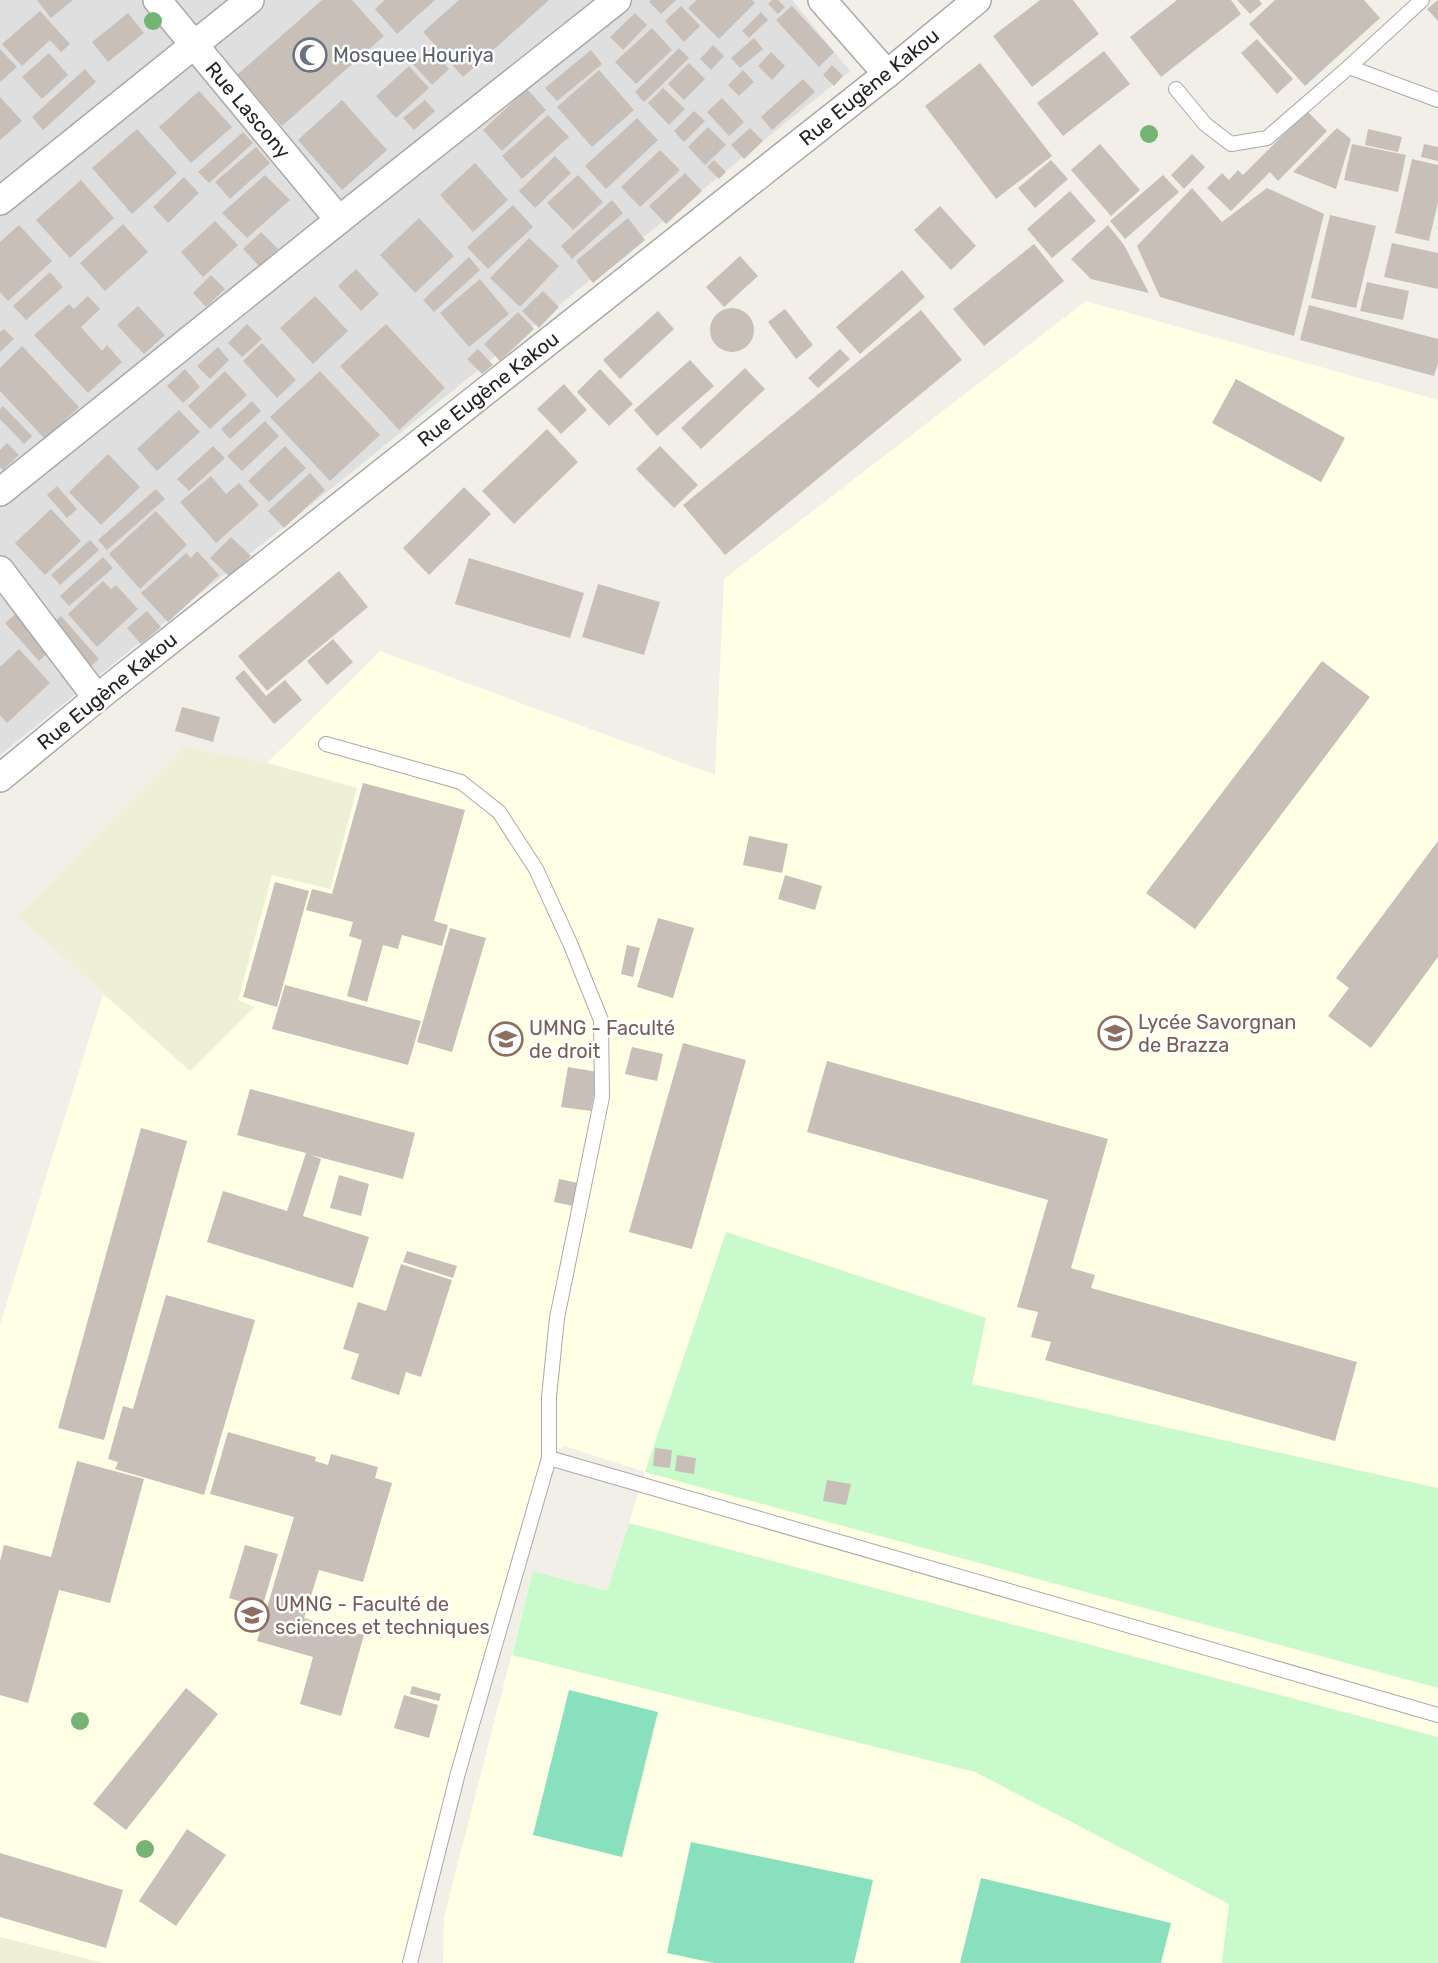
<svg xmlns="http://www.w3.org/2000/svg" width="1438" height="1963" font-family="Rubik,sans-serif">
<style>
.residential{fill:#e0dfdf}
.education{fill:#ffffe5}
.farmland{fill:#eef0d5}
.park{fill:#c8facc}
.pitch{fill:#88e0be}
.building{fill:#c7bfb8}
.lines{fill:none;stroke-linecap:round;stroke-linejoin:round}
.lane-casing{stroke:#a9a9a9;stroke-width:16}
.street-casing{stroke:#a9a9a9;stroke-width:30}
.lane{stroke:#fff;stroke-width:14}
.street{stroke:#fff;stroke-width:27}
.tree{fill:#74b475}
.labels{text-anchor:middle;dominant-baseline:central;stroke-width:5;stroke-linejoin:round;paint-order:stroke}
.worship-label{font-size:20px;fill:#5b616d;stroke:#fff;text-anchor:start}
.street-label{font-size:20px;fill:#222;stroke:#fff}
.education-label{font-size:20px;fill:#785e54;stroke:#fff;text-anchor:start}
</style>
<rect width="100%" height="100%" fill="#f2efe9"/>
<!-- residential -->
<path class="residential" d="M0 0H792L850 71 0 755Z"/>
<!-- education -->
<path class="education" d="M1086 301 1438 400V1963H443L444 1917 533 1571 607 1591 645 1472 564 1446 549 1458 410 1963H103L0 1937V1325L103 994 190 1070 254 1007 238 1000 272 874 330 889 357 788 267 763 380 651 715 775 724 579Z"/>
<!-- farmland -->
<g class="farmland">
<path d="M184 747 267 763 357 788 330 889 272 875 238 1000 254 1007 190 1071 18 916Z"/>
<path d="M0 1937 103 1963H0Z"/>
</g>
<!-- park -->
<g class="park">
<path d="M726 1232 986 1318 972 1384 1438 1488V1688L645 1472Z"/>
<path d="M629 1523 1438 1737V1963H1222L1229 1904 975 1772 512 1655 533 1571 607 1591Z"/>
</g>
<!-- pitch -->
<g class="pitch">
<path d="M569 1690 658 1712 622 1857 533 1835Z"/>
<path d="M691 1842 873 1880 854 1963H714L667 1953Z"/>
<path d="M981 1878 1171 1923 1161 1963H960Z"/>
</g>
<!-- building -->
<g class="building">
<path d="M37 0H73L51 18Z"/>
<path d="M322 0H352L384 36 282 126 237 75Z"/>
<path d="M385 0H435L397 34 375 9Z"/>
<path d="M459 0H549L463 77 423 32Z"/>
<path d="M651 0H676L661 14 649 2Z"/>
<path d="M697 0H752L755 3 719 39 688 8Z"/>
<path d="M772 0H778L785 7 778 14 768 4Z"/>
<path d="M1040 0H1073L1099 34 1032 87 993 36Z"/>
<path d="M1177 0H1231L1241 14 1161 77 1130 37Z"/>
<path d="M1237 0H1259L1262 4 1250 14Z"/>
<path d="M1275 0H1364L1380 18 1305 86 1249 24Z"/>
<path d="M1438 0V21L1427 9Z"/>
<path d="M681 6 700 26 684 42 665 21Z"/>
<path d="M792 6 834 52 819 67 776 20Z"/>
<path d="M40 11 70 44 61 52 50 40 22 66 2 44Z"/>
<path d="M761 12 768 20 749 38 742 31Z"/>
<path d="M128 13 144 33 108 62 92 42Z"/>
<path d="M635 13 647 25 623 50 610 37Z"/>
<path d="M652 28 672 50 636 84 615 62Z"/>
<path d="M754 38 763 49 740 68 731 58Z"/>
<path d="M1257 39 1293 79 1277 94 1241 53Z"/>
<path d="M713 45 724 56 711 70 700 59Z"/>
<path d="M431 48 449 69 432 85 413 64Z"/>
<path d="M679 48 689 58 644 102 635 92Z"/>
<path d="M0 49 17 67 0 82Z"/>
<path d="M591 50 602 64 557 101 545 88Z"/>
<path d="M1104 51 1130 84 1063 136 1037 103Z"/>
<path d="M771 52 785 66 772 80 758 66Z"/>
<path d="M49 53 68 75 42 99 22 77Z"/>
<path d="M689 63 705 79 684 100 668 84Z"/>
<path d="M980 63 1052 156 996 199 925 106Z"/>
<path d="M832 65 843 76 834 86 823 75Z"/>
<path d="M409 66 429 88 396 118 376 96Z"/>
<path d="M85 69 96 82 43 130 32 117Z"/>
<path d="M599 70 634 110 592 147 557 107Z"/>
<path d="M743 70 754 82 739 96 728 85Z"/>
<path d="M803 79 815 92 772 130 761 117Z"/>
<path d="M663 88 685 109 669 125 648 103Z"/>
<path d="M527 89 546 110 502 151 483 130Z"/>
<path d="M199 91 232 127 191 163 159 127Z"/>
<path d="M0 97 22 121 0 140Z"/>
<path d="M722 98 744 122 729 136 707 112Z"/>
<path d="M342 100 387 150 342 190 298 140Z"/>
<path d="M425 100 435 111 414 130 403 118Z"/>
<path d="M694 111 705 121 684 142 674 131Z"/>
<path d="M1307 111 1327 131 1278 181 1270 172 1231 211 1207 188 1222 173 1229 180 1238 170 1243 175Z"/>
<path d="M548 115 569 137 522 179 502 156Z"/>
<path d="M637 118 658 140 606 189 585 166Z"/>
<path d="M708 127 726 145 705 165 688 147Z"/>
<path d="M750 128 763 141 744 159 731 145Z"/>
<path d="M1337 128 1351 139 1336 189 1293 172Z"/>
<path d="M137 129 177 173 132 214 92 168Z"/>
<path d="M1368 129 1402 137 1398 152 1365 145Z"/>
<path d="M243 132 253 143 209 183 198 172Z"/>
<path d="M1100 144 1140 190 1111 216 1071 170Z"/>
<path d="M1352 144 1406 155 1398 192 1344 180Z"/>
<path d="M1424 144 1438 147V161L1421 157Z"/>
<path d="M256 147 270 163 230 199 215 182Z"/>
<path d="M660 150 680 170 640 207 621 187Z"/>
<path d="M1192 154 1205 167 1184 189 1171 175Z"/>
<path d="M555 156 571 173 535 208 519 191Z"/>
<path d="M1412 159 1438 165V202L1429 241 1395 233Z"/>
<path d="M714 160 726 172 719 179 707 167Z"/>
<path d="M1051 160 1068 179 1035 208 1018 188Z"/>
<path d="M475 163 508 200 473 232 440 195Z"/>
<path d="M685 173 702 191 666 224 649 206Z"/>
<path d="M265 175 290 200 247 238 222 213Z"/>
<path d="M578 175 603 202 573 230 547 203Z"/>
<path d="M1163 175 1179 192 1125 239 1110 221Z"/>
<path d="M184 177 199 193 168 223 153 207Z"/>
<path d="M81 180 114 218 70 258 36 220Z"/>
<path d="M1192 188 1222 222 1267 188 1324 214 1294 336 1160 297 1137 246Z"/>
<path d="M1070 191 1096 221 1052 258 1027 229Z"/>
<path d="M612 200 623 213 572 259 561 246Z"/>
<path d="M513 205 533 227 488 269 467 247Z"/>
<path d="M940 206 976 246 951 270 914 230Z"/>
<path d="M1330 215 1376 226 1356 308 1311 298Z"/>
<path d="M419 218 454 256 415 293 380 255Z"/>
<path d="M628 218 645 240 593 283 576 261Z"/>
<path d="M215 221 238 245 203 277 181 252Z"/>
<path d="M123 224 148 252 105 291 80 263Z"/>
<path d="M19 225 52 261 8 301 0 292V242Z"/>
<path d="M1108 225 1124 245 1149 293 1091 279 1071 259Z"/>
<path d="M261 232 278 249 259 266 243 249Z"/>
<path d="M529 238 559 266 520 307 490 278Z"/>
<path d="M1392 243 1438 253V289L1384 277Z"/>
<path d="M1034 244 1064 281 984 346 953 309Z"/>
<path d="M740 256 758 276 724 307 706 287Z"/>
<path d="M469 257 480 270 434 312 423 300Z"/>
<path d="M356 269 379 294 361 311 338 286Z"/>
<path d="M902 270 925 297 860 354 836 327Z"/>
<path d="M50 272 63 287 26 320 13 306Z"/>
<path d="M211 275 225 289 206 307 193 293Z"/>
<path d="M480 279 509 314 469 347 440 313Z"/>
<path d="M1367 282 1409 291 1403 320 1360 311Z"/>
<path d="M543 291 559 307 539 328 522 311Z"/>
<path d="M88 296 100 309 81 327 102 351 107 345 122 362 88 393 34 335 69 304 74 309Z"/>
<path d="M315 296 348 331 313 364 280 328Z"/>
<path d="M1309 305 1438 339V363L1434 376 1300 340Z"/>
<path d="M138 306 165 335 144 354 117 325Z"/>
<circle cx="732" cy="330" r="22"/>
<path d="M785 309 813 345 796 359 768 322Z"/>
<path d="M921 310 962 360 725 555 683 505Z"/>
<path d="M658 311 674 329 620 379 603 360Z"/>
<path d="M518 312 534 329 500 361 484 344Z"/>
<path d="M247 324 262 339 242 357 228 343Z"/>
<path d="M386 324 445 388 399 430 340 366Z"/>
<path d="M4 329 14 339 0 352V332Z"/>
<path d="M262 343 296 380 277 398 243 361Z"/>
<path d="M22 346 79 407 45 439 0 391V368Z"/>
<path d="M218 347 229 360 210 379 197 366Z"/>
<path d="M478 349 493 365 482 374 467 359Z"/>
<path d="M840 349 850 359 818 388 808 378Z"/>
<path d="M690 360 714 386 657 436 634 410Z"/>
<path d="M745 368 765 389 701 449 681 428Z"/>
<path d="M185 369 200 387 183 403 167 386Z"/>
<path d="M600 369 633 404 609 426 577 392Z"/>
<path d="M225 371 247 395 210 429 188 406Z"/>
<path d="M320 371 380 435 330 481 270 417Z"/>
<path d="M1236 379 1345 438 1321 482 1212 423Z"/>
<path d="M564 384 587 410 561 434 537 409Z"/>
<path d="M252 401 261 411 230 439 221 429Z"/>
<path d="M3 406 32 436 24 444 0 419V409Z"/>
<path d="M179 410 200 432 157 471 137 449Z"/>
<path d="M265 421 279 436 242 471 227 456Z"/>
<path d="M547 429 578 462 514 524 482 491Z"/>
<path d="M7 443 19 455 3 470 0 467V450Z"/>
<path d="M213 446 225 458 189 491 177 479Z"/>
<path d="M285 446 306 468 269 502 248 481Z"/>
<path d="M660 446 698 485 674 508 636 469Z"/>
<path d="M108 454 140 487 101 525 69 492Z"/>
<path d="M310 473 325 490 284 528 268 511Z"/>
<path d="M211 476 226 494 239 483 259 505 216 543 180 502Z"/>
<path d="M57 486 77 509 67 518 47 495Z"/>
<path d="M464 487 491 514 429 575 403 548Z"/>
<path d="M156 489 165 499 107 550 98 540Z"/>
<path d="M51 509 81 541 45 575 15 543Z"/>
<path d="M156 511 187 545 140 589 109 554Z"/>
<path d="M231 537 251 556 230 577 210 558Z"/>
<path d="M90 540 99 550 60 585 51 575Z"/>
<path d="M197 551 219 575 168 622 141 593 186 553 191 558Z"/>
<path d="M103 557 113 568 69 606 60 596Z"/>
<path d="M469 558 584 593 570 638 455 604Z"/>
<path d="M339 571 368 607 267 691 238 656Z"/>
<path d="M103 581 111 589 116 585 138 609 97 647 68 614Z"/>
<path d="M598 584 660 602 644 655 582 637Z"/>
<path d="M147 611 161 627 141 644 127 628Z"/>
<path d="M18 612 52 649 39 661 5 623Z"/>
<path d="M61 616 99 659 91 666 53 623Z"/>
<path d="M333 639 353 662 327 685 307 661Z"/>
<path d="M19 649 50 683 7 723 0 715V667Z"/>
<path d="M1322 661 1370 697 1195 929 1146 893Z"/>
<path d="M244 670 266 696 285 680 302 700 274 724 235 678Z"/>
<path d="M182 707 220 717 213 742 175 731Z"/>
<path d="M363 783 465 810 434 921 448 925 442 946 402 935 398 949 383 945 367 1002 347 996 362 940 349 936 353 922 306 910 312 889 332 894Z"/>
<path d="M749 836 788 844 782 873 743 865Z"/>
<path d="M1438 841V957L1371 1048 1328 1016 1349 988 1336 978Z"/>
<path d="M785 875 822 886 815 910 778 899Z"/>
<path d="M275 882 309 891 277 1007 243 997Z"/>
<path d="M658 918 694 928 673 998 637 987Z"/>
<path d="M450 928 486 938 452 1052 417 1042Z"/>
<path d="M627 945 640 948 633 977 621 974Z"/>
<path d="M285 985 421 1021 408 1065 272 1029Z"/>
<path d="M683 1043 746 1060 692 1249 629 1232Z"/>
<path d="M632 1047 663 1054 657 1081 625 1074Z"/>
<path d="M827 1061 1108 1139 1071 1268 1095 1275 1091 1288 1357 1362 1335 1441 1045 1360 1051 1342 1031 1337 1038 1312 1017 1307 1048 1200 807 1132Z"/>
<path d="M568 1067 598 1072 591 1111 561 1107Z"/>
<path d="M250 1089 415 1133 403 1179 311 1155 321 1159 303 1216 369 1237 353 1288 207 1242 223 1191 287 1211 306 1153 237 1135Z"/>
<path d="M141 1128 187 1141 104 1440 58 1428Z"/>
<path d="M339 1175 369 1184 361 1216 330 1208Z"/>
<path d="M559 1179 578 1183 573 1206 554 1202Z"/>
<path d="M407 1251 457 1266 453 1278 403 1262Z"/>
<path d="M401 1264 452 1280 421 1377 406 1372 399 1395 351 1379 359 1354 343 1349 358 1302 386 1311Z"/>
<path d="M166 1295 255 1320 204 1495 115 1469 118 1462 108 1459 123 1406 133 1409Z"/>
<path d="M228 1432 316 1457 315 1461 328 1465 331 1454 378 1467 375 1478 392 1483 363 1582 319 1570 304 1618 364 1635 341 1716 300 1704 313 1657 257 1641 294 1517 210 1494Z"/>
<path d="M655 1448 672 1450 670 1468 653 1466Z"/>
<path d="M677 1455 696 1458 694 1474 675 1471Z"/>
<path d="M77 1461 144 1479 110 1603 59 1590 28 1703 0 1695V1561L4 1545 51 1557Z"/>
<path d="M827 1480 851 1484 846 1505 823 1501Z"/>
<path d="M245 1545 278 1554 262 1608 229 1598Z"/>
<path d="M412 1686 441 1694 439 1701 410 1694Z"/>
<path d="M186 1688 218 1714 126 1830 93 1804Z"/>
<path d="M404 1695 438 1705 429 1738 394 1728Z"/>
<path d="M187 1829 226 1855 176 1926 139 1901Z"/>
<path d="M0 1853 123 1890 106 1948 0 1917Z"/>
</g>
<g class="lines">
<!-- lane casing -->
<g class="lane-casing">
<g id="lane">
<path d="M1349 67 1438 100"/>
<path d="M1176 89 1205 124 1231 144 1267 138 1349 67 1422 0"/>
<path d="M326 744 461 782 499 812 536 869 570 943 601 1020 602 1097 557 1318 549 1397V1458L458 1773 410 1963"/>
<path d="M549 1458 1438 1715"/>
</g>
</g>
<!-- street casing -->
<g class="street-casing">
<g id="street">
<path d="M157 0 339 220"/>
<path d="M822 0 887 74"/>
<path d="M0 201 250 0"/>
<path d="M0 492 339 220 617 0"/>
<path d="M0 570 97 698"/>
<path d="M0 778 97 698 887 74 977 0"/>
</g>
</g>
<!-- lane -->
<use href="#lane" class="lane"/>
<!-- street -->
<use href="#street" class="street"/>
</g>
<!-- trees -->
<g class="tree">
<circle cx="153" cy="21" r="9"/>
<circle cx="1149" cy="134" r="9"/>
<circle cx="80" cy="1721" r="9"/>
<circle cx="145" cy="1849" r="9"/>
</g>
<!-- icons -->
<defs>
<g id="mosque-ring" transform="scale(1.725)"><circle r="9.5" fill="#fff" stroke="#6b7280" stroke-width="1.5"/><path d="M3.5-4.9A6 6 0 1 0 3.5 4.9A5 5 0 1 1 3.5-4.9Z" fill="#6b7280"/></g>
<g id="school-ring" transform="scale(1.725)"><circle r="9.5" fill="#fff" stroke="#8d6e63" stroke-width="1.5"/><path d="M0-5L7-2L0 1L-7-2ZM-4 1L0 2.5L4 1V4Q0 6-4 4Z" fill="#8d6e63"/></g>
<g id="university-ring" transform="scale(1.725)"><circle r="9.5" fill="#fff" stroke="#8d6e63" stroke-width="1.5"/><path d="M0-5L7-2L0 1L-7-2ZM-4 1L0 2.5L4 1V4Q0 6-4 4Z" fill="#8d6e63"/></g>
</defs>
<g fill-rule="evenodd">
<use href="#mosque-ring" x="310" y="55"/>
<use href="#school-ring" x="1115" y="1033"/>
<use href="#university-ring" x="506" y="1039"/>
<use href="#university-ring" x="252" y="1615"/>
</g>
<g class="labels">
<!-- worship labels -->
<g class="worship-label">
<text x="333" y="55">Mosquee Houriya</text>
</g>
<!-- street labels -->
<g class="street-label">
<text transform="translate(869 87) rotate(-39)">Rue Eugène Kakou</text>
<text transform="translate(248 110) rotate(50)">Rue Lascony</text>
<text transform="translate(488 389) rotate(-38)">Rue Eugène Kakou</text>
<text transform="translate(107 691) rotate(-39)">Rue Eugène Kakou</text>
</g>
<!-- education labels -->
<g class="education-label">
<text x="1138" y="1022">Lycée Savorgnan<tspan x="1138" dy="23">de Brazza</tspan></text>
<text x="529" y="1028">UMNG - Faculté<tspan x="529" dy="23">de droit</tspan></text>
<text x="275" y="1604">UMNG - Faculté de<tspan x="275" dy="23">sciences et techniques</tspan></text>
</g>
</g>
</svg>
